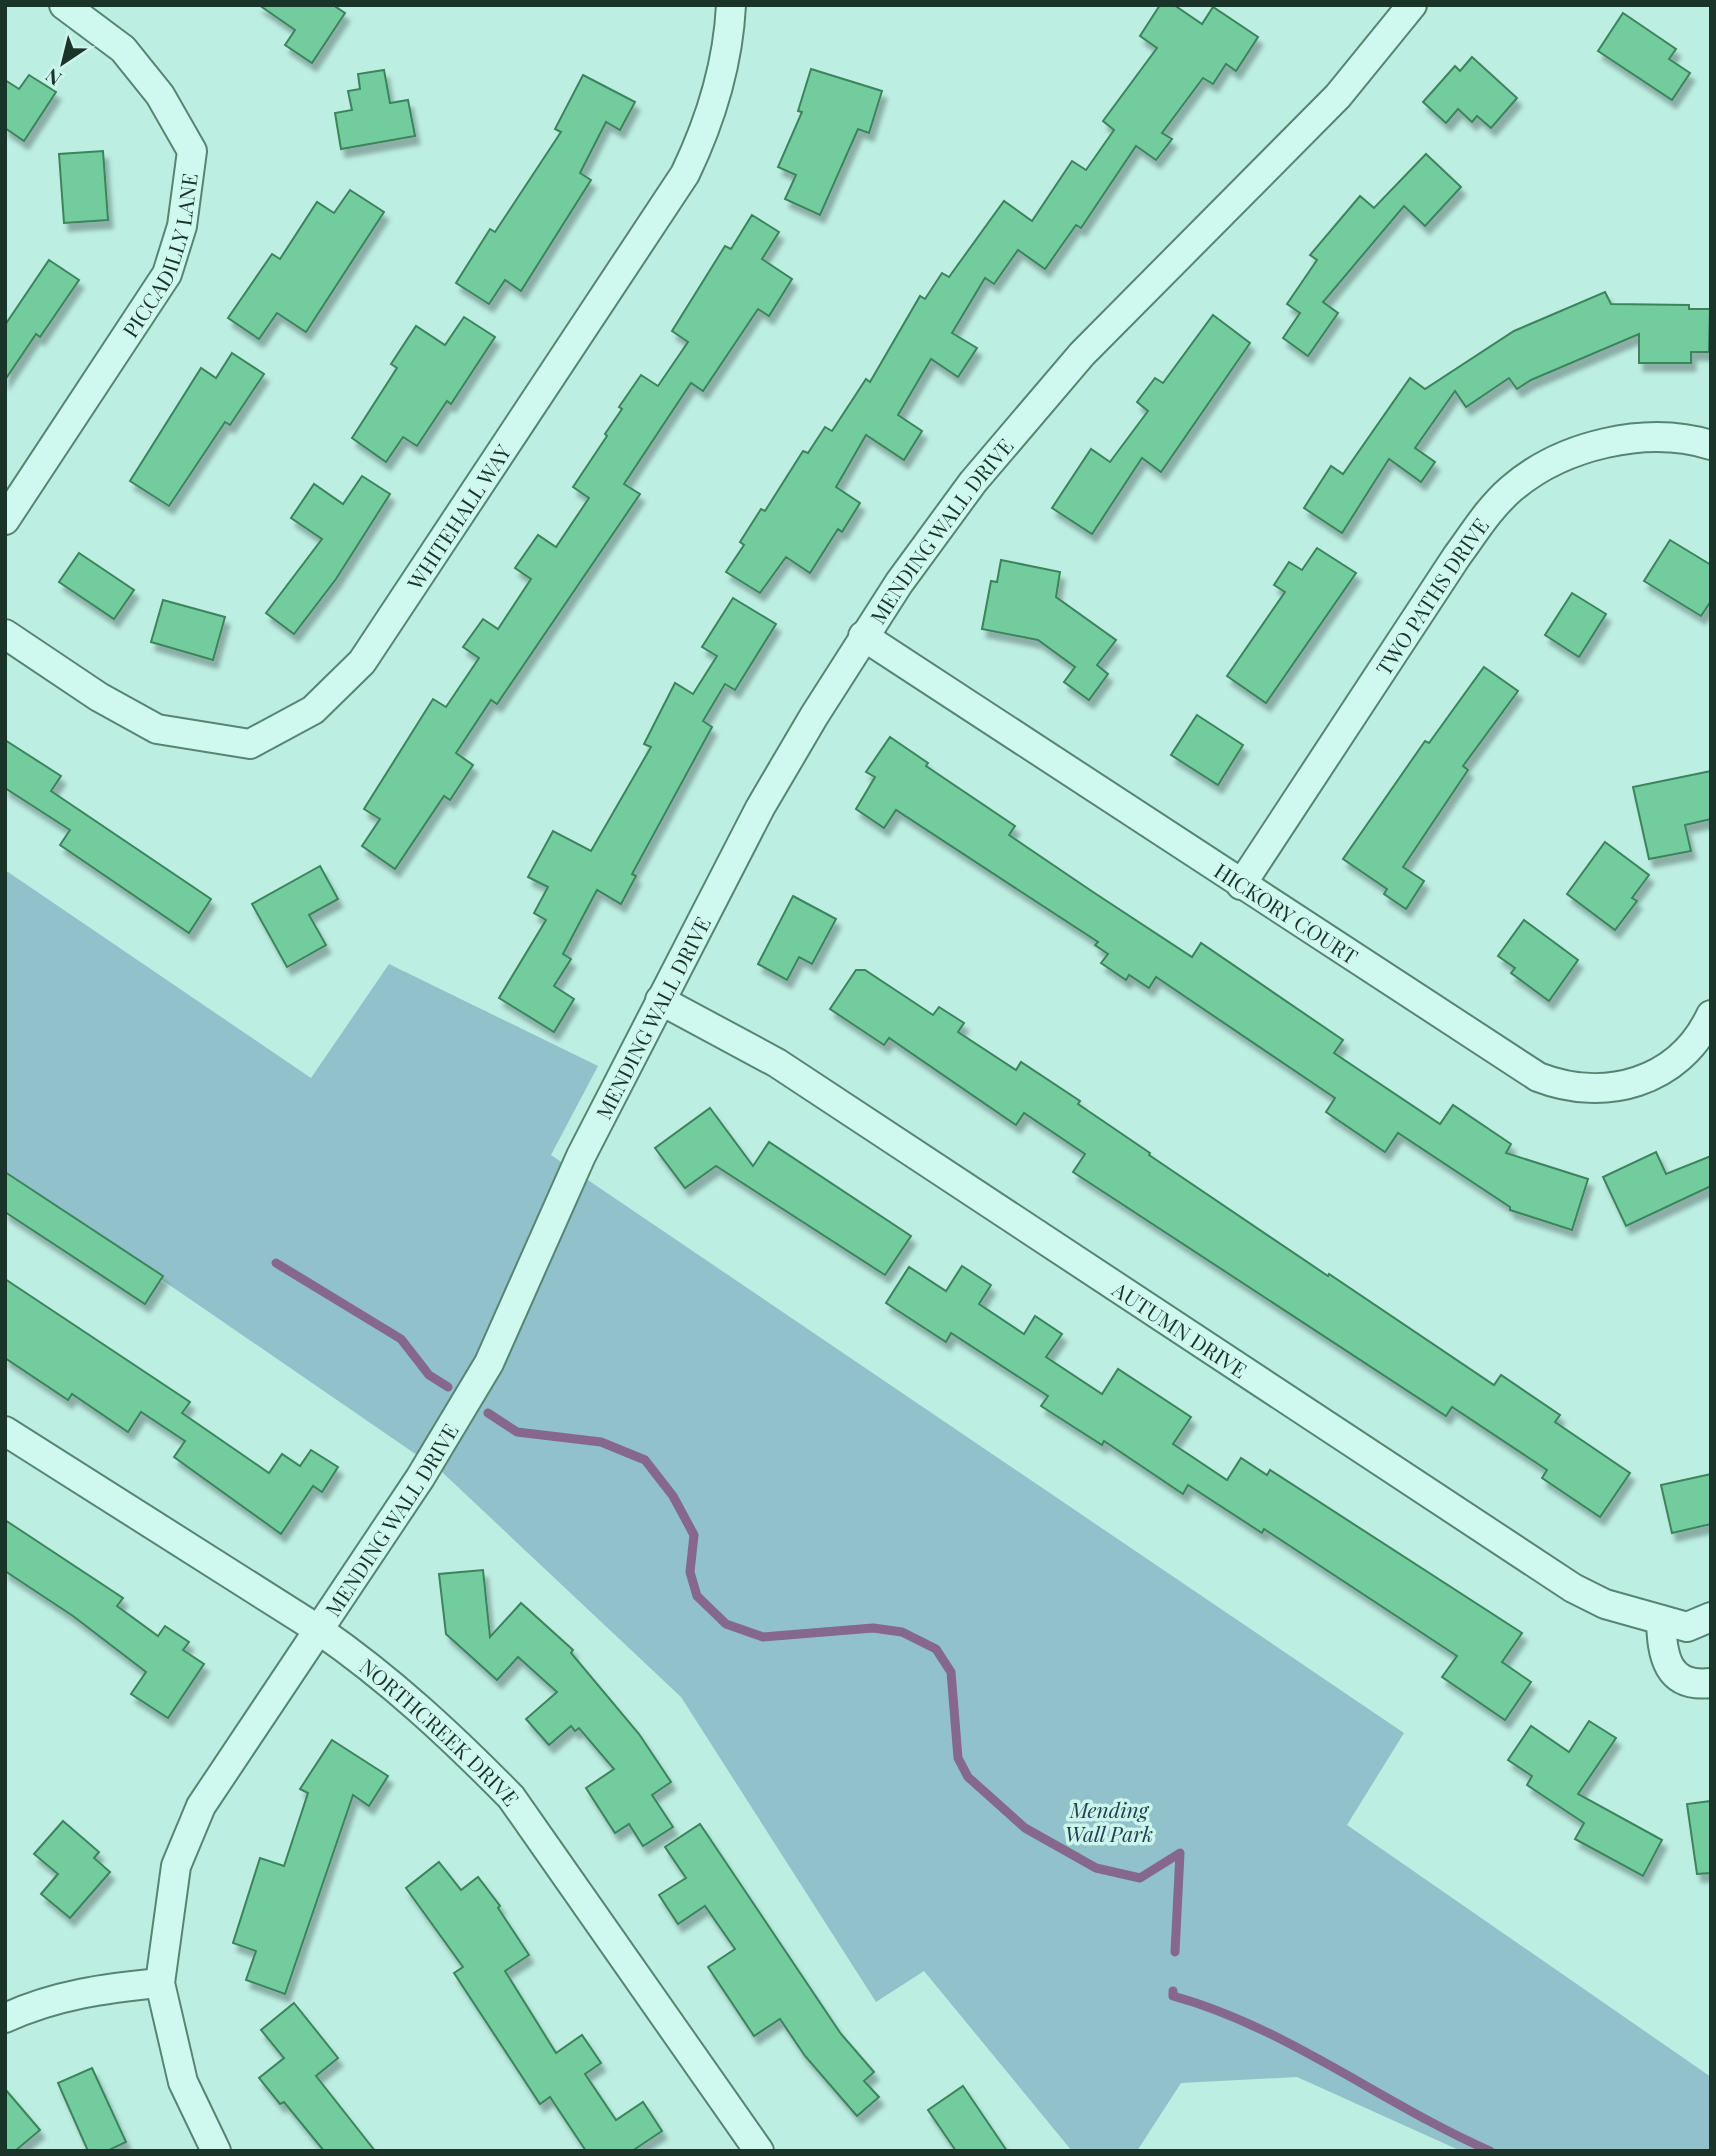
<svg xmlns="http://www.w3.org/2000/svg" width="1716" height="2156" font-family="'Playfair Display',serif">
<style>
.green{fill:#91c1cb}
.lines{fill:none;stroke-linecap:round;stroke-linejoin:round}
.stream{stroke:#85688c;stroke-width:9}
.building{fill:#72cc9d;stroke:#3c845d;stroke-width:2;filter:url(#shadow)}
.street-casing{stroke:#568572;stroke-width:32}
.street{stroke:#cff9ef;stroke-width:28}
.labels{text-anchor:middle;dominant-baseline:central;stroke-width:7;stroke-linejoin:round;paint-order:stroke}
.street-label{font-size:21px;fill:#1b3429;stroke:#ccf5ec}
.park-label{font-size:21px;font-style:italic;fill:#214251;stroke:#ccf5ec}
</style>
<defs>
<filter id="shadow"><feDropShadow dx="4.5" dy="8" stdDeviation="2" flood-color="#0004"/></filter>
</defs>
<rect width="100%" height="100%" fill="#bdeee2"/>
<!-- green -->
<path class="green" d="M5 870 311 1078 389 964 598 1066 551 1155 1404 1733 1347 1825 1711 2077V2151H1461L1297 2077 1181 2083 1137 2151H1072L924 1971 876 2002 681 1697 443 1473 5 1172Z"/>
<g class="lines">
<!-- stream -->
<g class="stream">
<path d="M276 1263 401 1339 429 1375 448 1387"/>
<path d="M488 1413 517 1432 601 1442 645 1460 673 1496 694 1535 690 1572 697 1596 726 1624 763 1637 873 1628 902 1632 936 1649 951 1672 958 1758 968 1777 1025 1828 1096 1868 1140 1878 1180 1853 1175 1952"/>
<path d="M1173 1991V1996C1286 2027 1383 2104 1490 2151"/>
</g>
</g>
<!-- building -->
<g class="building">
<path d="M259 5H333L345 13 312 63 285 45 295 30Z"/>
<path d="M1160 5H1174L1202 24 1213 7 1258 37 1236 71 1226 64 1213 84 1203 78 1162 133 1172 139 1156 160 1136 146 1081 228 1076 225 1045 269 1018 250 994 284 985 278 952 333 977 348 958 377 931 359 898 415 922 431 904 460 866 435 836 487 860 503 842 532 838 529 810 573 786 557 760 593 726 572 744 545 740 542 761 509 765 511 803 451 808 453 825 427 832 431 866 379 870 382 920 296 925 299 942 273 949 277 1004 201 1032 221 1072 161 1086 170 1114 130 1103 121 1157 48 1140 36Z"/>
<path d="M1623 13 1676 49 1669 59 1690 73 1672 100 1598 51Z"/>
<path d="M1472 57 1517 98 1491 128 1477 116 1472 122 1458 109 1446 123 1423 102 1455 66 1460 71Z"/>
<path d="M811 69 882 91 869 133 858 129 820 215 785 199 796 175 778 167 802 112 798 111Z"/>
<path d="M384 70 390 103 408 100 415 136 341 149 335 113 352 110 348 91 360 89 358 74Z"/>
<path d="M29 75 56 92 24 141 5 128V80L19 89Z"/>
<path d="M583 75 635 102 620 130 606 122 580 173 591 180 521 291 505 280 489 304 456 283 490 229 495 232 561 132 555 129Z"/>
<path d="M103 151 108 220 64 223 59 154Z"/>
<path d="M1426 154 1461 187 1425 226 1404 206 1323 302 1338 313 1308 356 1283 338 1300 313 1287 304 1317 260 1310 255 1360 196 1374 208Z"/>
<path d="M350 190 384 212 306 332 277 313 259 339 228 318 272 254 280 259 317 202 334 213Z"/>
<path d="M752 215 779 232 762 259 792 279 769 316 758 309 703 391 691 383 624 484 640 494 497 704 491 700 456 753 473 765 450 800 444 796 395 869 362 846 380 819 364 809 433 699 446 707 479 658 463 647 483 619 498 629 531 579 515 568 538 535 556 547 589 498 573 487 607 436 605 434 622 409 619 407 641 375 658 386 688 342 672 331 725 246 731 249Z"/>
<path d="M49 260 79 280 40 337 36 334 5 380V325Z"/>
<path d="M1605 292 1611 304 1689 305V309H1710L1709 352H1691V363H1639V334L1531 380 1517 389 1509 378 1466 407 1455 391 1415 448 1435 462 1421 482 1389 459 1342 533 1304 508 1331 466 1343 474 1410 378 1425 389 1514 331Z"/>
<path d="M1213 315 1250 343 1161 472 1142 458 1092 534 1052 508 1091 449 1110 462 1148 411 1137 402 1155 378 1163 383Z"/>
<path d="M464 317 495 337 451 404 447 401 417 446 403 437 386 462 352 438 397 368 391 364 416 326 445 345Z"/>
<path d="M232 353 264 374 230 425 225 422 169 506 130 481 201 368 216 378Z"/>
<path d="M362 476 390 494 336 579 294 634 266 613 322 539 291 518 314 484 343 504Z"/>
<path d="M1670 540 1711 565V601L1701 616 1644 581Z"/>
<path d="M1317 548 1356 573 1266 703 1227 676 1285 592 1274 585 1289 562 1302 570Z"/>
<path d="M79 553 134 590 114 619 59 582Z"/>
<path d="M1001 560 1060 572 1056 597 1116 640 1097 665 1108 674 1089 700 1064 682 1075 667 1038 640 982 629 991 581 997 582Z"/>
<path d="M1572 593 1606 614 1579 657 1545 635Z"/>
<path d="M733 598 776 624 735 690 725 684 703 721 712 727 632 874 636 876 621 904 597 890 563 954 571 959 554 986 574 999 554 1032 499 998 546 920 534 913 548 887 528 877 553 831 591 851 651 747 644 744 675 683 693 694 717 656 702 647Z"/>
<path d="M163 600 225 617 213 660 151 642Z"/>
<path d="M1484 667 1518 691 1463 766 1468 770 1403 867 1424 881 1406 909 1384 894 1387 889 1343 859 1425 741 1429 743Z"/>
<path d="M1197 715 1243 745 1218 785 1171 755Z"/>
<path d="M890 737 928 763 926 766 1015 826 1009 835 1093 892 1192 957 1201 943 1343 1040 1334 1053 1440 1124 1453 1105 1511 1144 1506 1153 1588 1179 1572 1230 1510 1210V1207L1398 1133 1385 1152 1326 1112 1335 1098 1156 977 1149 988 1129 975 1126 980 1101 963 1108 954 1095 945 1098 942 896 810 884 828 856 809 875 777 866 772Z"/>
<path d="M5 740 61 776 51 791 211 899 189 933 60 845 70 830 5 788Z"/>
<path d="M1711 771V819L1685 825 1691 851 1649 859 1633 787Z"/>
<path d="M1605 842 1649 875 1632 898 1637 901 1615 930 1567 894Z"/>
<path d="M320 866 338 899 309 915 326 945 287 967 252 904Z"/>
<path d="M793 896 836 919 812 964 799 957 787 980 758 964Z"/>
<path d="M1524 920 1578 960 1549 1001 1511 973 1515 968 1498 956Z"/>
<path d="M856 970H865L933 1015 939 1007 964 1023 958 1032 1016 1070 1021 1062 1080 1101 1078 1104 1150 1153 1149 1155 1328 1276 1329 1274 1494 1385 1501 1375 1560 1415 1555 1422 1630 1473 1600 1517 1542 1478 1547 1470 1452 1407 1446 1416 1073 1172 1085 1154 1024 1113 1016 1125 889 1038 884 1045 830 1009Z"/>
<path d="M710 1108 753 1166 769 1142 911 1236 885 1275 716 1166 685 1188 655 1148Z"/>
<path d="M1656 1152 1666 1174 1711 1156V1186L1626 1226 1603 1177Z"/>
<path d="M5 1172 163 1276 145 1304 5 1212Z"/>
<path d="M962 1266 991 1285 979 1304 1024 1334 1035 1316 1062 1334 1046 1357 1102 1394 1118 1369 1191 1417 1173 1444 1227 1480 1241 1458 1267 1475 1270 1470 1522 1633 1502 1662 1531 1682 1505 1720 1442 1677 1457 1656 1264 1529 1262 1533 1188 1485 1183 1494 1104 1441 1102 1445 1041 1406 1048 1396 951 1333 946 1342 886 1303 909 1267 946 1291Z"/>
<path d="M5 1279 190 1402 182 1413 269 1473 282 1454 300 1466 311 1450 338 1467 322 1492 313 1486 281 1534 174 1457 185 1441 141 1412 128 1432 72 1394 68 1400 5 1358Z"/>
<path d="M1711 1474V1524L1672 1533 1661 1485Z"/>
<path d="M5 1520 123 1598 117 1606 158 1636 165 1626 189 1642 183 1650 204 1664 168 1718 131 1694 146 1672 73 1616 5 1571Z"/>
<path d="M483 1570 490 1637 521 1603 573 1650 571 1653 639 1734 671 1782 652 1795 673 1827 643 1846 629 1824 615 1833 586 1788 614 1769 579 1728 575 1731 571 1726 549 1745 526 1719 557 1692 518 1657 497 1680 446 1634 439 1574Z"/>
<path d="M1589 1721 1616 1738 1578 1794 1662 1840 1643 1876 1575 1839 1584 1823 1527 1785 1532 1776 1508 1760 1531 1726 1569 1752Z"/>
<path d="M332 1740 388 1776 369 1806 353 1795 285 1994 246 1980 256 1951 233 1943 260 1858 284 1866 308 1793 300 1789Z"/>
<path d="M1711 1801V1873L1697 1874 1687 1804Z"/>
<path d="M63 1821 99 1852 94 1858 110 1872 70 1918 41 1894 58 1874 34 1854Z"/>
<path d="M700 1824 841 2034 874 2072 864 2081 879 2097 857 2116 805 2056 780 2019 754 2036 708 1967 735 1949 705 1906 678 1924 659 1895 686 1878 665 1847Z"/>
<path d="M439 1862 461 1890 478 1877 500 1906 498 1908 529 1955 505 1971 556 2053 582 2035 601 2063 585 2074 616 2120 643 2102 662 2131 632 2151H586L550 2097 540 2104 454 1973 463 1967 406 1888Z"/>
<path d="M294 2003 338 2058 316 2076 375 2151H324L284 2102 280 2104 259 2078 284 2058 261 2030Z"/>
<path d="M92 2068 126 2142 107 2151H88L58 2083Z"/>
<path d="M963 2086 1007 2151H956L928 2110Z"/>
<path d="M5 2089 40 2130 15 2151H5Z"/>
</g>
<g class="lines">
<!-- street casing -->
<g class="street-casing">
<g id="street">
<path id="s1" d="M5 520 167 274 182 226 192 151 160 95 123 49 64 5"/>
<path id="s2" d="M5 634 99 697 157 729 250 744 313 710 362 662 685 174C711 120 728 66 731 5"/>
<path id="s3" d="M863 636 1538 1077C1605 1103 1679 1083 1711 1015"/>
<path id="s4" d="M1241 885 1457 556C1474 533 1489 508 1511 489 1562 445 1646 425 1711 445"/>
<path id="s5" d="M660 1000 777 1063 1573 1588 1605 1604 1687 1627 1711 1617"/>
<path id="s6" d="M5 1431 319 1630C390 1679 451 1736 511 1797L759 2151"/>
<path d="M1661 1620C1662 1656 1667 1688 1711 1683"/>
<path d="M5 2018C55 1995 106 1988 160 1983"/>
<path id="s7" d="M216 2151 183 2082 160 1983 176 1866 201 1806 420 1478 489 1363 581 1156 760 808 814 716 899 583 973 482 1082 354 1338 96 1412 5"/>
</g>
</g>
<!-- street -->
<use href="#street" class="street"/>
</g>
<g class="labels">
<!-- street labels -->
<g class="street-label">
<text stroke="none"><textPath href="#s1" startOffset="310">PICCADILLY LANE</textPath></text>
<text stroke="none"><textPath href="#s2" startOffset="588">WHITEHALL WAY</textPath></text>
<text stroke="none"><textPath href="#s7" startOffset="1839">MENDING WALL DRIVE</textPath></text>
<text stroke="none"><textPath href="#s4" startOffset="346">TWO PATHS DRIVE</textPath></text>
<text stroke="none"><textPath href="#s3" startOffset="506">HICKORY COURT</textPath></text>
<text stroke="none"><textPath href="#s7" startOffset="1272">MENDING WALL DRIVE</textPath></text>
<text stroke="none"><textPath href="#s5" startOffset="616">AUTUMN DRIVE</textPath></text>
<text stroke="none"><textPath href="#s7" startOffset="705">MENDING WALL DRIVE</textPath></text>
<text stroke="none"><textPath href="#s6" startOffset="530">NORTHCREEK DRIVE</textPath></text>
</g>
<!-- park labels -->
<g class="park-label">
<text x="1109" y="1809">Mending<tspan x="1109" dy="24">Wall Park</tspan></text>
</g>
</g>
<!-- border -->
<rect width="1716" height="2156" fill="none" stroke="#1b3429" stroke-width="14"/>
<!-- north arrow -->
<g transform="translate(63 63) rotate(215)" stroke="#ccf5ec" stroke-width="5" paint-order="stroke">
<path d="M0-5L12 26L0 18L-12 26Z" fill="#1b3429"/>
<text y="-10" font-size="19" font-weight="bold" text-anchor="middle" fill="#1b3429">N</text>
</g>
</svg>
